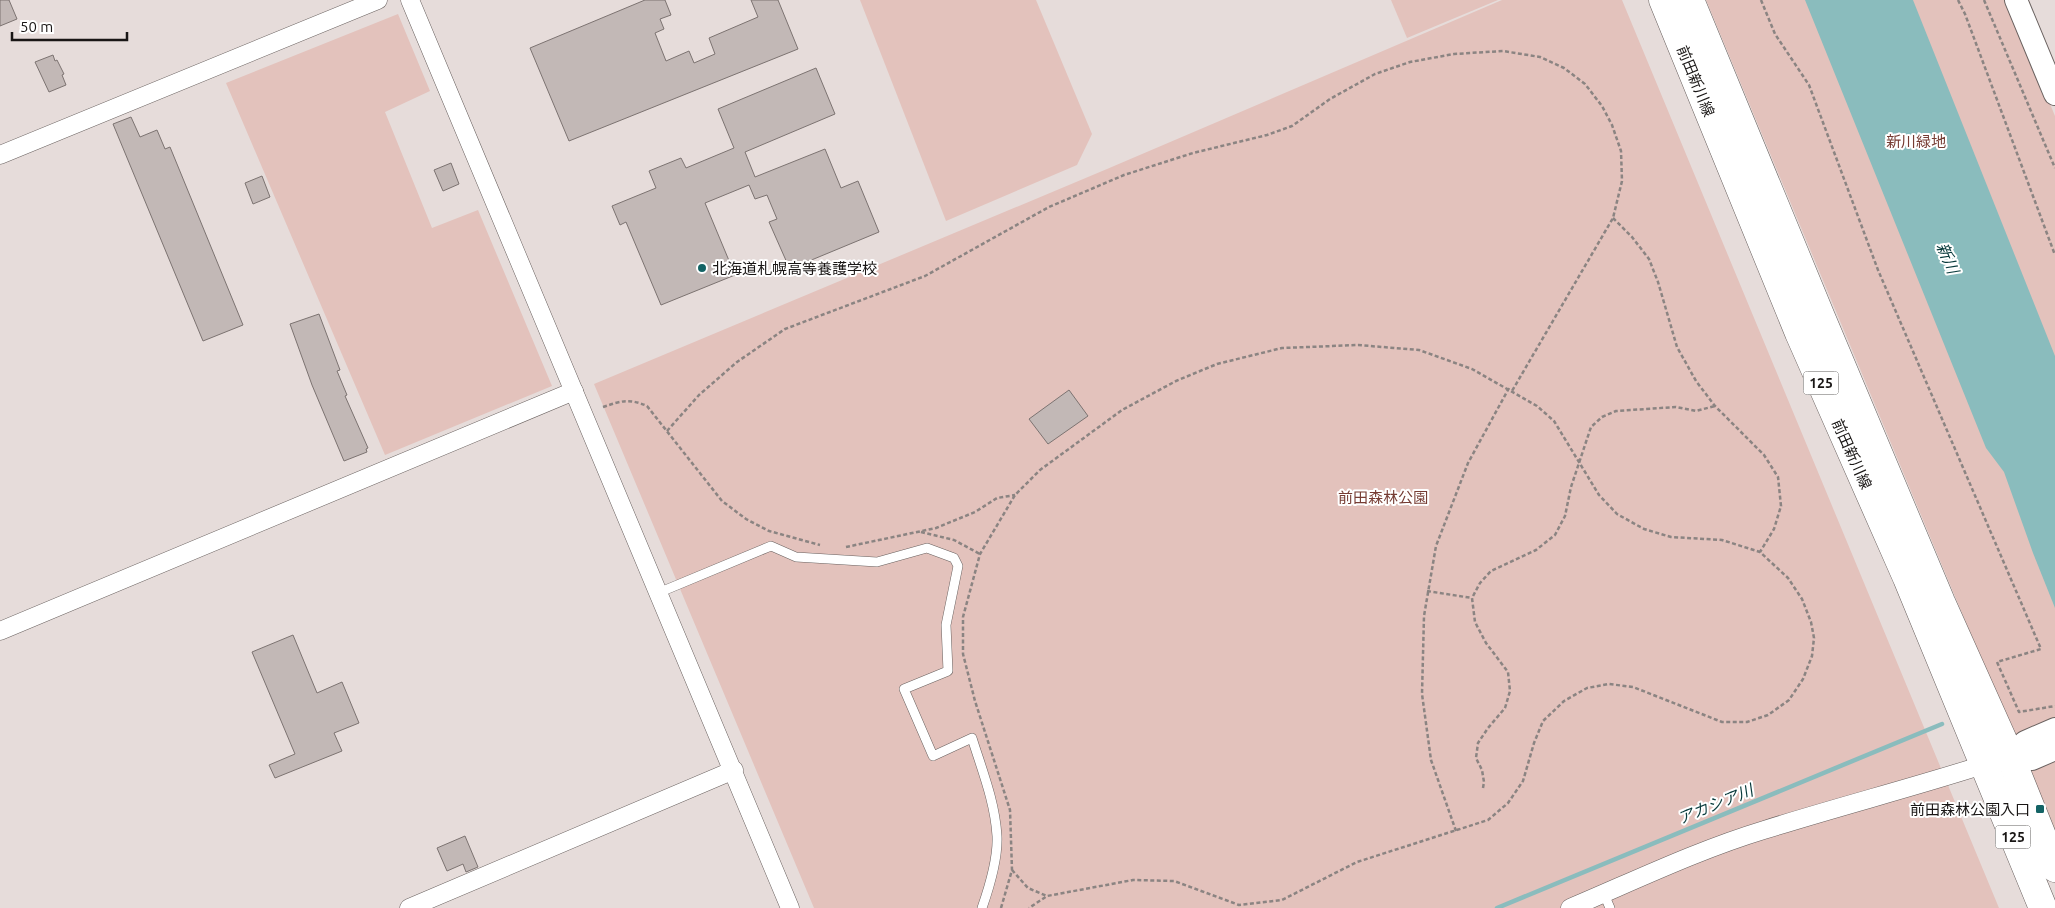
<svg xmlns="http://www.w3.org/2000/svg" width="2055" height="908" font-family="Ubuntu,'Noto Sans JP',sans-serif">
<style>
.green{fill:#e3c2bc}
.water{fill:#8abcbd}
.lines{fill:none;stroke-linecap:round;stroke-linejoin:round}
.stream{stroke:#8abcbd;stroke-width:4.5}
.building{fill:#c2b8b6;stroke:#7c7371}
.service-casing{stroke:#69615f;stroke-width:10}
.minor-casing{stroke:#69615f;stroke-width:19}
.tertiary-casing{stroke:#69615f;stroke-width:24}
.primary-casing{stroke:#69615f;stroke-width:29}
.path{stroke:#8b8482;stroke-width:2.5;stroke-dasharray:4 2.5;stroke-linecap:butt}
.service{stroke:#fff;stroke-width:9}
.minor{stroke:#fff;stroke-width:18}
.tertiary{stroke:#fff;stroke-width:22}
.primary{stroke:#fff;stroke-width:28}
.poi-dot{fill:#136365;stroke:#fff;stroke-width:2}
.labels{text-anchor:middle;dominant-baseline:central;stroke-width:4;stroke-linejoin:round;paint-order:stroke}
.shield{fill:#fff;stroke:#5e5c5b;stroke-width:1}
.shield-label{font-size:14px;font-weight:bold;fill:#191615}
.street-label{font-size:15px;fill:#191615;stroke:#fff}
.park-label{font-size:15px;fill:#763c33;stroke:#fff}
.poi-label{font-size:15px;fill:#191615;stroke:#fff;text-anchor:start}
.water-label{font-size:16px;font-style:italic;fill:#083a3b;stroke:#fff}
</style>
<rect width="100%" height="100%" fill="#e6dcda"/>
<!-- green -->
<g class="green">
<path d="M860 0H1036L1092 134 1077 165 946 221Z"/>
<path d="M1391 0H1498L1407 38Z"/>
<path d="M1502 0H1622L1999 908H814L594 384 1107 169Z"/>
<path d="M1706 0H2007L2055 116V836Z"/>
<path d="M398 14 430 91 385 112 432 228 478 210 552 386 385 455 226 83Z"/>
</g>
<!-- water -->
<path class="water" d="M1805 0H1913L2055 356V608L2033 553 2004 472 1986 448Z"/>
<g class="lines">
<!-- stream -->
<path class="stream" d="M1497 908 1942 724"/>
</g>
<!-- building -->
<g class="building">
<path d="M0 0H9L17 19 0 26Z"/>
<path d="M645 0H665L671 15 660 19 664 29 655 33 666 61 689 51 694 63 715 54 709 38 758 17 751 0H778L798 49 569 141 530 48Z"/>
<path d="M53 55 55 61 57 60 64 74 62 75 66 85 49 92 35 62Z"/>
<path d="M816 68 835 114 745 152 755 177 825 149 841 188 858 181 879 232 797 266 795 262 788 265 769 222 777 219 767 195 755 199 749 185 705 203 735 275 661 305 626 222 620 225 612 206 656 188 649 171 681 158 686 168 734 148 718 109Z"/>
<path d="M131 117 140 137 157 130 165 149 170 147 243 325 203 341 113 124Z"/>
<path d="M451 163 459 184 443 191 434 170Z"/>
<path d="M262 176 270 197 253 204 245 183Z"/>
<path d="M319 314 340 370 337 371 347 395 345 396 368 448 366 449 367 452 344 461 312 385 290 324Z"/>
<path d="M1069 390 1088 416 1048 444 1029 419Z"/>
<path d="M293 635 317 693 342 682 359 723 334 733 342 751 275 778 269 765 295 754 252 652Z"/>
<path d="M465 836 478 867 466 872 463 864 447 871 437 848Z"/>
</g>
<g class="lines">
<!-- service casing -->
<g class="service-casing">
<g id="service">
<path d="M658 593 771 546 796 557 877 562 927 548 954 558 958 566 946 625 948 671 904 689 933 756 972 738C982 770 995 802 997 836 998 857 989 888 982 908"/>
<path d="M1604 894 1610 908"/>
</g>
</g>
<!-- minor casing -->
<g class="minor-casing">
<g id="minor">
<path d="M410 0 790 908"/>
<path d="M0 155 378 0"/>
<path d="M0 631 574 391"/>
<path d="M409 908 734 770"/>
<path d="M1570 908C1634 881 1698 850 1764 830 1837 807 1911 788 1983 765"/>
</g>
</g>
<!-- tertiary casing -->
<g class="tertiary-casing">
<g id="tertiary">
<path d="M2016 0 2055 94"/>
<path d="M2010 756 2025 742 2055 729"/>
<path d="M1996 761 2010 756 2032 759 2055 749"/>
</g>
</g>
<!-- primary casing -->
<g class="primary-casing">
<g id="primary">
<path d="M1663 0 1799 333 1907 578 2043 908"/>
<path d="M1690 0 1821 317 1941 602 2010 756 2055 868"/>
</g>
</g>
<!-- path -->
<g class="path">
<path d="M1761 0 1775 34 1809 85 1878 270 2041 649 1997 662 2019 712 2055 706"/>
<path d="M1958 0 1965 14 2055 255"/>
<path d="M1984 0 2055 168"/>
<path d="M1613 218 1632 237 1649 259 1658 282 1677 347 1696 381 1715 406 1764 455 1778 477 1781 506 1774 529 1760 552"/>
<path d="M603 407C621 401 629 398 647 406L722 501 746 519 769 531 820 545"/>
<path d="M667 431 699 395 737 362 785 329 925 276 1049 207 1124 175 1193 153 1267 135 1292 126 1330 99 1375 74 1410 62 1454 54 1503 51 1540 57 1564 68 1585 84 1602 106 1612 125 1621 151 1622 181 1613 218 1512 391"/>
<path d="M921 532 954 540 980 554"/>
<path d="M846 547 936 528 975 512 997 498 1015 495"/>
<path d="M1427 591 1472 598"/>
<path d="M1483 788 1484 782 1482 770 1476 758 1478 743 1488 728 1505 708 1510 691 1508 672 1486 643 1475 622 1472 598 1480 583 1491 571 1536 550 1555 535 1565 516 1571 487 1591 427 1602 417 1616 411 1676 407 1696 411 1715 406"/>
<path d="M1456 831 1431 760 1422 694 1424 616 1436 546 1468 463 1509 388"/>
<path d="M1012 870 1028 888 1047 896"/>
<path d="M1001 908 1012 870 1010 810 975 701 963 654V617L980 554 1015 495 1040 470 1122 410 1176 381 1217 364 1282 348 1358 345 1419 350 1472 369 1537 406 1554 421 1599 495 1617 514 1644 529 1671 537 1722 540 1760 552 1788 578 1802 599 1811 622 1814 638 1812 656 1803 679 1789 700 1768 715 1747 722H1722L1633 687 1609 684 1587 688 1564 701 1543 721 1534 743 1523 781 1508 803 1488 820 1357 862 1282 900 1239 905 1174 881 1133 880 1047 896 1029 908"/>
</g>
<!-- service -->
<use href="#service" class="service"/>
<!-- minor -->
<use href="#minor" class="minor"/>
<!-- tertiary -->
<use href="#tertiary" class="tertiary"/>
<!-- primary -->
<use href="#primary" class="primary"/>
</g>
<!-- markers -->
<g class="poi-dot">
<circle cx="702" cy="268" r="5"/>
<rect x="2035" y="804" width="10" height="10" rx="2.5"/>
</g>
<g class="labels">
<!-- shield labels -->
<g class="shield">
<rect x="1803.5" y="371.5" width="35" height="23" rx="4"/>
<rect x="1995.5" y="825.5" width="35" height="23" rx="4"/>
</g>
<g class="shield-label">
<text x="1821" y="383">125</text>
<text x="2013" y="837">125</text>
</g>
<!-- street labels -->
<g class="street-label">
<text transform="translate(1696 81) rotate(68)">前田新川線</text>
<text transform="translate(1852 454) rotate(66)">前田新川線</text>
</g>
<!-- park labels -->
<g class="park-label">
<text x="1916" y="141">新川緑地</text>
<text x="1383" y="497">前田森林公園</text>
</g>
<!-- poi labels -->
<g class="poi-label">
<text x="712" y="268">北海道札幌高等養護学校</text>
<text x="2030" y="809" text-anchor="end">前田森林公園入口</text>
</g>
<!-- water labels -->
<g class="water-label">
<text transform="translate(1948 258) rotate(67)">新川</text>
<text transform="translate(1715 804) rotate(-22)">アカシア川</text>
</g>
</g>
<!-- scale -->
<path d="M12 32v8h115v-8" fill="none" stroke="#191615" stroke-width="2.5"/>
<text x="20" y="32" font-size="15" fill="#191615" stroke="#ffffff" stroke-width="4" paint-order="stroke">50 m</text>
</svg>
